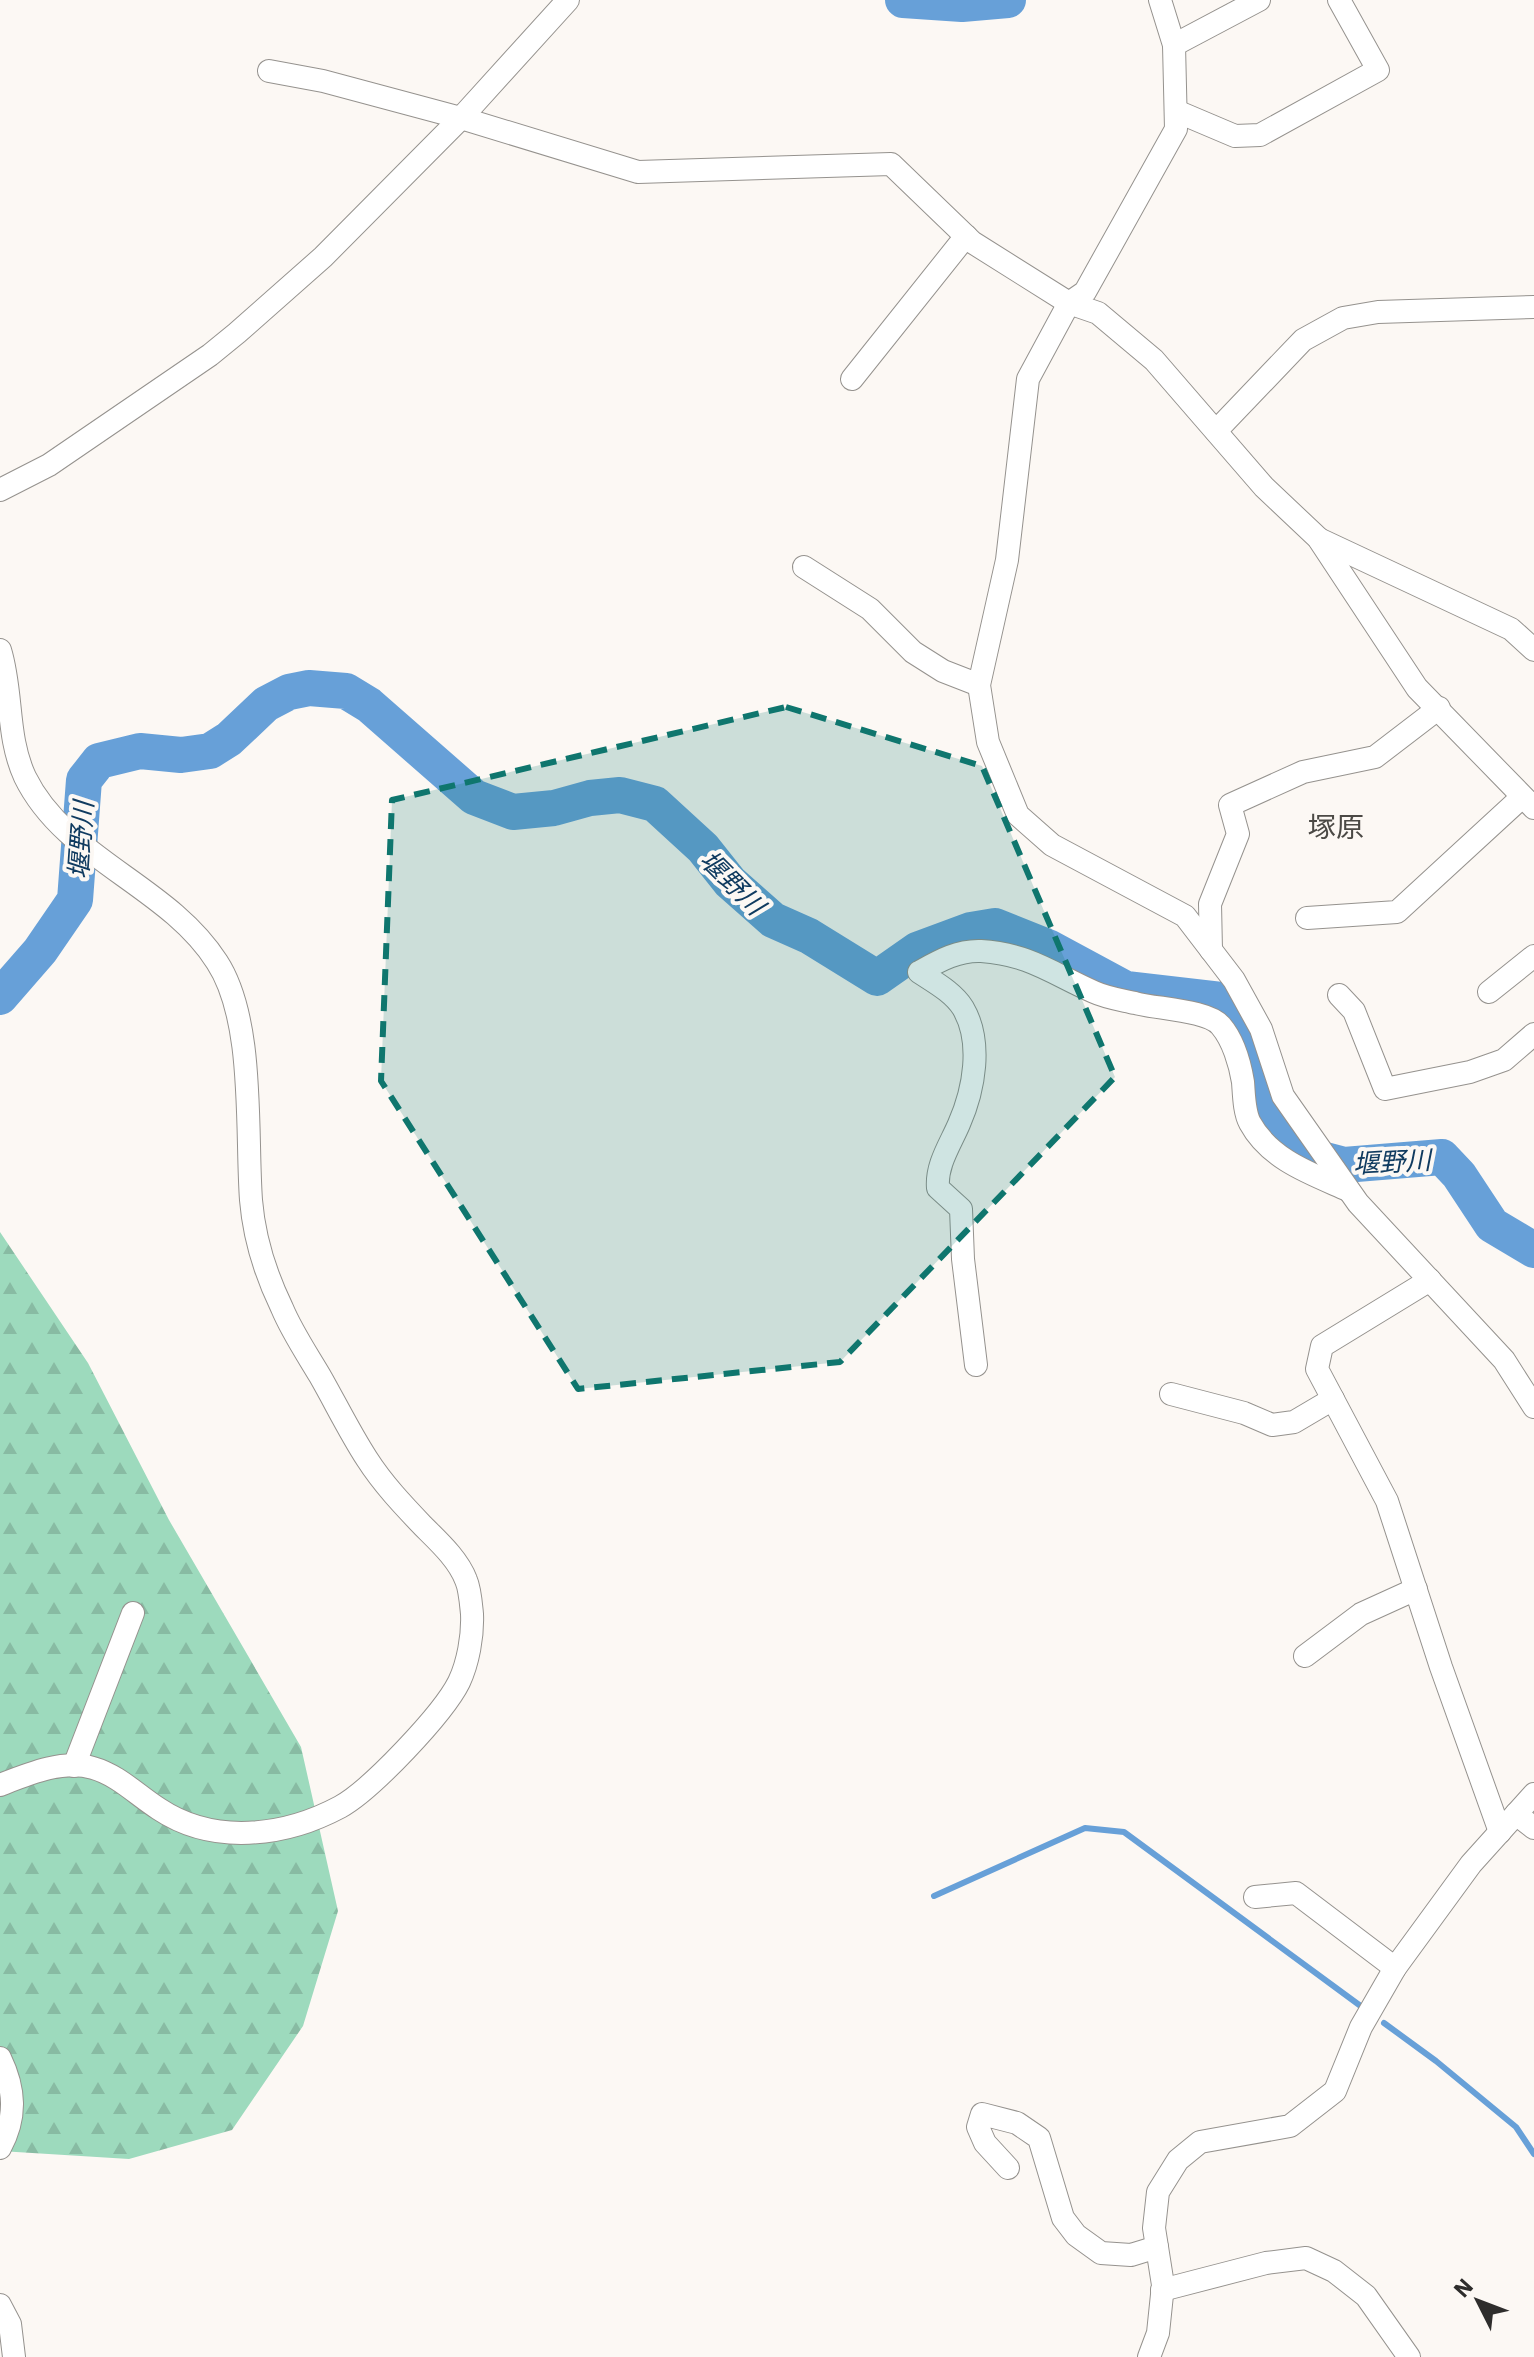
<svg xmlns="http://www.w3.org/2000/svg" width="1534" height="2357" font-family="'IBM Plex Sans','Noto Sans JP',sans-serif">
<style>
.forest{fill:url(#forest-firs)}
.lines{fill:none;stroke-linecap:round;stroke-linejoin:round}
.stream{stroke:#67a0d8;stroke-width:6}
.river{stroke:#67a0d8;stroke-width:36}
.minor-casing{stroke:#95928e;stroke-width:24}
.minor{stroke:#fff;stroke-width:22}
.marked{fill:#0f766e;fill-opacity:0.2;stroke:#0f766e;stroke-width:6;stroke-dasharray:16 10;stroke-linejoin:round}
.labels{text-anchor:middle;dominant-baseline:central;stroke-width:8;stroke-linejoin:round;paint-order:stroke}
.water-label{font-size:26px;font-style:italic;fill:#103b60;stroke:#fcf8f4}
.quarter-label{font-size:28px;fill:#4b4945;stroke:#fcf8f4}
</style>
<defs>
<pattern id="forest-firs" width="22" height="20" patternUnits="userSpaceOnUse" patternTransform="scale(2)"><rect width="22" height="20" fill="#9ddabd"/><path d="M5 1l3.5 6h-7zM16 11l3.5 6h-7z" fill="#88bba3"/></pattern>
</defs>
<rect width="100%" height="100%" fill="#fcf8f4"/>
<!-- forest -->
<path class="forest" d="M0 1232 88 1363 169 1520 301 1747 338 1911 303 2026 232 2130 129 2159 0 2151Z"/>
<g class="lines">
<!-- stream -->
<g class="stream">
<path d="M934 1896 1085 1828 1124 1832 1362 2007"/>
<path d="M1384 2023 1436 2061 1516 2127 1534 2154"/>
</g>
<!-- river -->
<g class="river">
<path d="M903 0 962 4 1008 0"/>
<path d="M0 997 40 951 75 900 84 780 99 761 140 751 181 755 210 751 229 739 266 704 289 692 309 688 346 691 369 705 474 797 513 812 554 808 590 798 620 795 655 804 703 848 730 882 773 920 809 936 877 978 917 950 971 930 995 926 1050 948 1126 989 1221 1000 1240 1024 1270 1123 1302 1154 1344 1165 1442 1157 1459 1175 1492 1225 1534 1250"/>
</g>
<!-- minor casing -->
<g class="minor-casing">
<g id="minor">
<path d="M1160 0 1174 45 1176 129 1085 292 1069 303 1028 379 1007 560 979 685 988 742 1018 815 1052 845 1185 916 1234 980 1261 1029 1283 1096 1358 1203 1504 1360 1534 1407"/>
<path d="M1174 45 1259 0"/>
<path d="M269 71 323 81 461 118 638 172 891 164 972 242 1069 303 1098 313 1154 360 1264 487 1318 538 1417 688 1534 808"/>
<path d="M1176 111 1235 136 1260 135 1378 70 1339 0"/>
<path d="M852 379 966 236"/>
<path d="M1216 431 1303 340 1343 318 1378 312 1534 307"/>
<path d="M0 490 49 465 210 355 237 333 323 257 461 118 568 0"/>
<path d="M1319 539 1511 629 1534 650"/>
<path d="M804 567 870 609 913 652 943 671 979 685"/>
<path d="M0 650C13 692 6 736 25 777 65 859 168 885 217 962 255 1020 246 1131 251 1200 254 1237 266 1275 282 1308 292 1332 307 1354 320 1376 336 1404 350 1433 367 1459 383 1484 403 1505 423 1526 438 1541 458 1559 466 1580 470 1589 471 1604 472 1614 473 1636 468 1663 459 1682 443 1714 371 1790 340 1807 284 1837 213 1845 159 1809 137 1795 118 1775 93 1768 63 1759 28 1774 0 1785"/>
<path d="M1307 918 1397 912 1522 797"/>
<path d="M1211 950 1210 904 1238 834 1230 805 1303 772 1375 757 1439 708"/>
<path d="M1489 992 1534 956"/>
<path d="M1339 995 1354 1011 1385 1089 1470 1072 1504 1060 1534 1034"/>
<path d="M1430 1280 1322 1346 1317 1369 1387 1501 1441 1667 1500 1832"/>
<path d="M976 1365 963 1259 961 1209 938 1188C936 1165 950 1145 959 1124 974 1090 983 1042 963 1008 953 992 934 982 919 972 939 961 958 950 981 951 1029 954 1053 974 1094 992 1107 998 1122 1000 1135 1003 1157 1009 1208 1010 1221 1026 1233 1040 1240 1064 1243 1082 1244 1094 1244 1112 1250 1123 1270 1160 1312 1174 1348 1190"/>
<path d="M1171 1394 1244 1413 1272 1425 1294 1422 1333 1399"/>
<path d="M1305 1656 1361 1614 1416 1589"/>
<path d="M74 1766 133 1613"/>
<path d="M1516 1814 1534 1828"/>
<path d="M1255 1897 1296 1893 1395 1968"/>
<path d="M0 2058C15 2089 17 2117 0 2148"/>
<path d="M1008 2168 985 2143 978 2127 982 2114 1017 2123 1039 2138 1063 2218 1076 2235 1101 2253 1131 2255 1157 2247"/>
<path d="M1162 2290 1266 2263 1306 2258 1334 2271 1366 2296 1409 2357"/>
<path d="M0 2305 10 2324 14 2357"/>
<path d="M1149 2357 1158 2333 1163 2285 1154 2228 1158 2192 1178 2160 1200 2142 1290 2126 1335 2091 1361 2027 1395 1968 1471 1864 1534 1794"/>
</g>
</g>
<!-- minor -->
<use href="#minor" class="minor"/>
</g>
<!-- marked area -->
<path class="marked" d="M786 707 982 766 1115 1077 840 1362 578 1389 381 1081 392 800Z"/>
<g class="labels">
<!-- water labels -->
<g class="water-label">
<text transform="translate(80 840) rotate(-86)">堰野川</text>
<text transform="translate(733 882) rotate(45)">堰野川</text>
<text transform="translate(1392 1161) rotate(-3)">堰野川</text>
</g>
<!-- quarter labels -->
<g class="quarter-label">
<text x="1336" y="826">塚原</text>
</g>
</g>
<!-- north arrow -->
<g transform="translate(1478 2301) rotate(312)" stroke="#fcf8f4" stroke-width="6" paint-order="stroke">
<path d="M0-6L14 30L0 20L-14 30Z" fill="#2e2d2c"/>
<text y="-12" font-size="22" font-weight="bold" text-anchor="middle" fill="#2e2d2c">N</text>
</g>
</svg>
